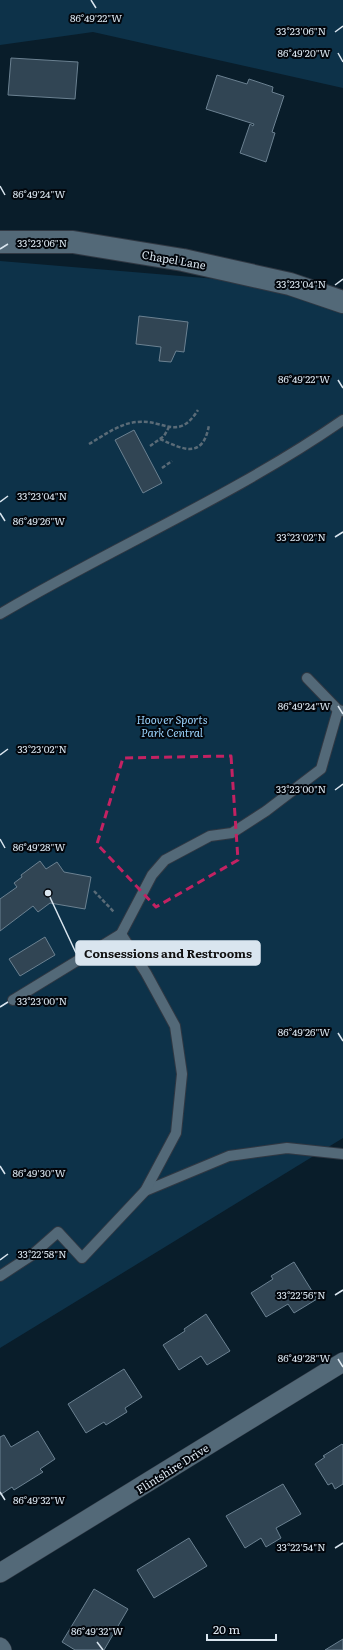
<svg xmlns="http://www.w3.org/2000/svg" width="343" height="1650" font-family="Literata,serif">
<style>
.green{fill:#0d3249}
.building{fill:#314554;stroke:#6b8191}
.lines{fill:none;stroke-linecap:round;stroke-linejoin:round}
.service-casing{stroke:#303843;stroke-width:12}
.minor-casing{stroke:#303843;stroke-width:20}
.tertiary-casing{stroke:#303843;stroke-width:24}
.path{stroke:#5a6b77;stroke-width:2.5;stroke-dasharray:4 2;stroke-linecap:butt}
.service{stroke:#536978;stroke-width:10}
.minor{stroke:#536978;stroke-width:19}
.tertiary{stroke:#536978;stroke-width:22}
.marked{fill:none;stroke:#c32262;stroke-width:3;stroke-dasharray:8 5;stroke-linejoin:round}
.ticks{fill:none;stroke:#d9e5ef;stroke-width:1.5}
.labels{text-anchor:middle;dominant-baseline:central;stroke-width:4;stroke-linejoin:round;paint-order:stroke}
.street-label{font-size:11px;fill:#d9e5ef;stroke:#02060c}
.park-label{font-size:11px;font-style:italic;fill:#99d1fa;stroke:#02060c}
.ticks-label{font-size:10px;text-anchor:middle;fill:#d9e5ef;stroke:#02060c;stroke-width:4;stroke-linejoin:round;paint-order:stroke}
.leader{fill:none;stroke:#d9e5ef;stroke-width:1.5}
.callout-dot{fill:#d9e5ef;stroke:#02060c;stroke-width:1.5}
.callout{fill:#d9e5ef;stroke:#d9e5ef;stroke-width:1.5}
.callout-label{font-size:12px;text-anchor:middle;font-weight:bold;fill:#111}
</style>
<rect width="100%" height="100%" fill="#091d2a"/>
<!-- green -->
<g class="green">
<path d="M0 0H343V88L93 32 0 45Z"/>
<path d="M0 261 265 283 343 313V1138L0 1348Z"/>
</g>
<!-- building -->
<g class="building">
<path d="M11 58 78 62 75 99 8 95Z"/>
<path d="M217 75 247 84 249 79 273 87 272 92 284 96 272 132 275 133 266 162 240 153 250 124 253 126 254 124 206 109Z"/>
<path d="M139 316 188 322 184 352 176 351 171 362 159 361 161 347 136 344Z"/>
<path d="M134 430 162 483 143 493 115 440Z"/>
<path d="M40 861 46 869 57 862 64 872 91 877 85 909 50 903 38 912 33 906 0 931V899L17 887 14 883 22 877 21 875Z"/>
<path d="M45 937 55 955 20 976 9 959Z"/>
<path d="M294 1262 317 1299 294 1313 288 1304 266 1317 251 1293 273 1279 271 1276Z"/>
<path d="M206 1314 230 1351 207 1365 201 1356 179 1370 163 1345 185 1331 184 1329Z"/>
<path d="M124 1369 142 1397 125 1408 127 1412 106 1425 104 1422 86 1433 68 1404Z"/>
<path d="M38 1431 55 1459 40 1469 43 1472 14 1490 12 1487 0 1495V1437L4 1435 11 1447Z"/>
<path d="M342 1444 343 1445V1484L335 1489 332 1483 328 1485 315 1464 325 1457 323 1456Z"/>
<path d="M283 1484 301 1514 276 1528 281 1538 266 1547 261 1538 245 1548 226 1516Z"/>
<path d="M189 1538 207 1566 154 1598 137 1570Z"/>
<path d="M94 1589 128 1609 104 1650H75L62 1642Z"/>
<path d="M343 1639V1650H325Z"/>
</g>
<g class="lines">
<!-- service casing -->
<g class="service-casing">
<g id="service">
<path d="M0 614C113 547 235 495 343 420"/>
<path d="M307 678 338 710"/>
<path d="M121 934 152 875 165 860 210 836 232 833 266 811 321 769 338 710 343 711"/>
<path d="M145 1191 229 1156 287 1148 343 1154"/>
<path d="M0 1276 32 1255 58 1232 82 1258 145 1191 176 1133 182 1074 175 1026 146 973 121 934 13 1000"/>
</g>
</g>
<!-- minor casing -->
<g class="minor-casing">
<g id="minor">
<path d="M0 1573 343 1362"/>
<path d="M0 1647 2 1650"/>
</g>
</g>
<!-- tertiary casing -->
<g class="tertiary-casing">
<path id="tertiary" d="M0 242H73L183 260 290 284 343 302"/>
</g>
<!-- path -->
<g class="path">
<path d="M160 439C184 450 203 459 209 425"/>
<path d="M89 444C103 436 120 423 137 422 164 419 178 442 198 410"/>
<path d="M150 446 164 436 169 427"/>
<path d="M162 468 172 461"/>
<path d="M94 891 114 912"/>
</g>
<!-- service -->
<use href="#service" class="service"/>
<!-- minor -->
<use href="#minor" class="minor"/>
<!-- tertiary -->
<use href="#tertiary" class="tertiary"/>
</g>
<!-- marked area -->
<path class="marked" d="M231 756 238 860 156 907 97 844 123 758Z"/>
<!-- ticks -->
<path class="ticks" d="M91 0 96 8M335 32 343 26M338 53 343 62M0 186 5 195M0 249 8 244M335 285 343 279M338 380 343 388M0 502 8 496M0 513 5 521M335 537 343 532M338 706 343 714M0 755 8 749M335 790 343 784M0 839 5 848M0 1007 8 1002M338 1033 343 1041M0 1166 5 1174M0 1260 8 1254M335 1295 343 1290M338 1359 343 1367M0 1492 5 1500M335 1548 343 1543M97 1642 103 1650"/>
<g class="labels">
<!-- street labels -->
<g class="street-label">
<text transform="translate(174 259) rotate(10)">Chapel Lane</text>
<text transform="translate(172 1468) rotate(-32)">Flintshire Drive</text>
</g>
<!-- park labels -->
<g class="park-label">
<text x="172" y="719">Hoover Sports<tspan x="172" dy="13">Park Central</tspan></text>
</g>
</g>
<g class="ticks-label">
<text x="96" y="22">86°49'22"W</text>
<text x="301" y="35">33°23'06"N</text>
<text x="304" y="57">86°49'20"W</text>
<text x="39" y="198">86°49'24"W</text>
<text x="42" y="247">33°23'06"N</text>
<text x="301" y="288">33°23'04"N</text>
<text x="304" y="383">86°49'22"W</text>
<text x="42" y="500">33°23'04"N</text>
<text x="39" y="525">86°49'26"W</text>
<text x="301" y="541">33°23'02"N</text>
<text x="304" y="710">86°49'24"W</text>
<text x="42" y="753">33°23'02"N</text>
<text x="301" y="793">33°23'00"N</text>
<text x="39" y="851">86°49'28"W</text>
<text x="42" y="1005">33°23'00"N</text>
<text x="304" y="1036">86°49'26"W</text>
<text x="39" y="1177">86°49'30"W</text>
<text x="42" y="1258">33°22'58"N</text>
<text x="301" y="1299">33°22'56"N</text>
<text x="304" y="1362">86°49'28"W</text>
<text x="39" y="1504">86°49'32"W</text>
<text x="301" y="1551">33°22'54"N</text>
<text x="97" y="1635">86°49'32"W</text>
</g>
<!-- callouts -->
<path class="leader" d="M48 893L76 953"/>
<circle class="callout-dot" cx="48" cy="893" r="4"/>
<rect class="callout" x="76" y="941" width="184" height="24" rx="4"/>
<g class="callout-label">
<text x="168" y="958">Consessions and Restrooms</text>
</g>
<!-- scale -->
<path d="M207 1634v6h69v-6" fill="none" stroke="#d9e5ef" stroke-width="2"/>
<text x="213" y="1634" font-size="12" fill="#d9e5ef" stroke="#02060c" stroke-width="3" paint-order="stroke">20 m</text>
</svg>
